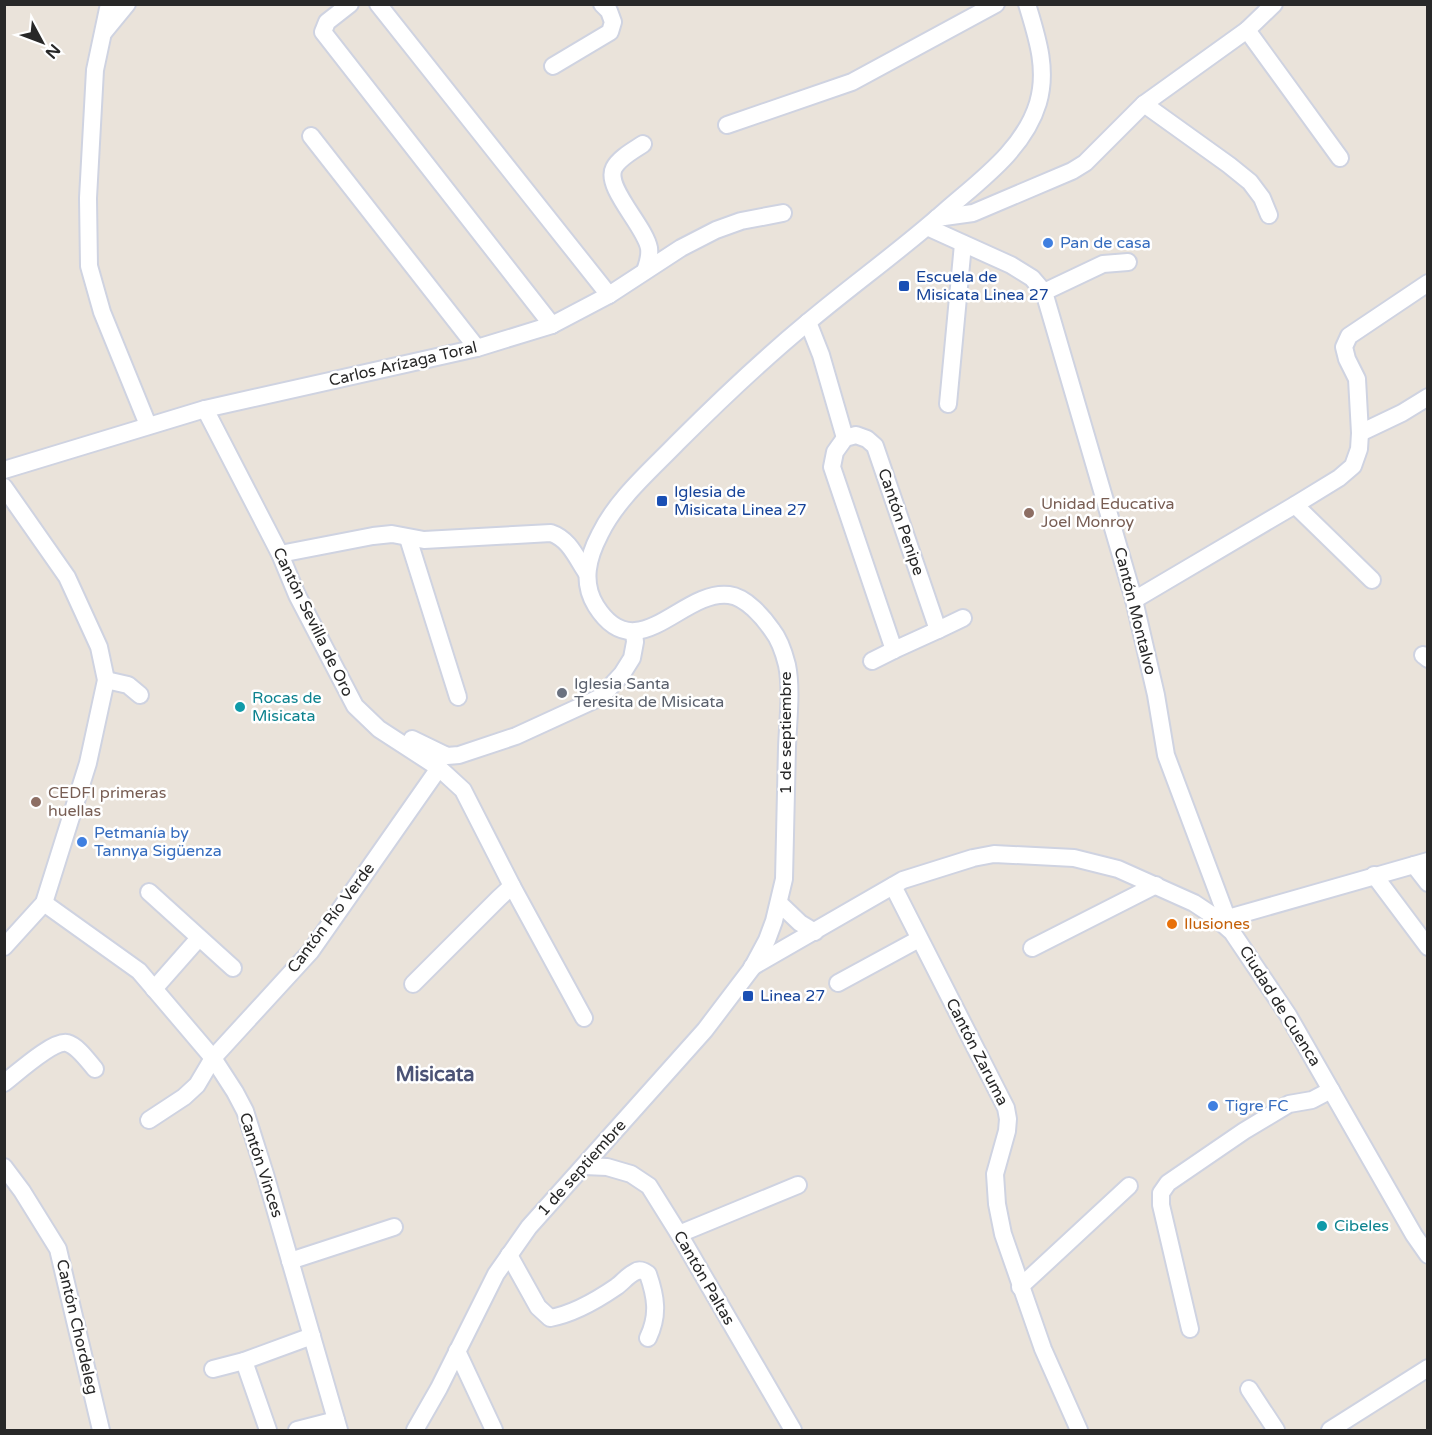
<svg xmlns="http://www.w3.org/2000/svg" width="1432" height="1435" font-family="'Varela Round',sans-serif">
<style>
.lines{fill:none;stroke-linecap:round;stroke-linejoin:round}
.minor-casing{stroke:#cfd3e1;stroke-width:20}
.minor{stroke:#fff;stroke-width:16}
.shop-dot{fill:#3f7fe0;stroke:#fff;stroke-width:2}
.transit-dot{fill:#1a4fb4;stroke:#fff;stroke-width:2}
.education-dot{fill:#8d6e63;stroke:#fff;stroke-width:2}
.worship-dot{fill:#6b7280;stroke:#fff;stroke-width:2}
.culture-dot{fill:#0f9aa8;stroke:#fff;stroke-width:2}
.food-dot{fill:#e8710a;stroke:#fff;stroke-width:2}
.labels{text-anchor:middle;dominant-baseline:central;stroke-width:5;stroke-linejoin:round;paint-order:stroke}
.shop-label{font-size:16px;fill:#366cbe;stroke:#fff;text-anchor:start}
.transit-label{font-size:16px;fill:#164399;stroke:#fff;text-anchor:start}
.street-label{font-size:16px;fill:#282828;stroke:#fff}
.education-label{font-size:16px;fill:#785e54;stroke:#fff;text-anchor:start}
.worship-label{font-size:16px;fill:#5b616d;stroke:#fff;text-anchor:start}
.culture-label{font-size:16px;fill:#0d838f;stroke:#fff;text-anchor:start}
.food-label{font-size:16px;fill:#c56008;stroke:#fff;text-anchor:start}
.quarter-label{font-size:20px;font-weight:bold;fill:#4b5376;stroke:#fff}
</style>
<rect width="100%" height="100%" fill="#eae3da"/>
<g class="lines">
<!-- minor casing -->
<g class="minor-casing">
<g id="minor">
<path d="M109 4 95 70 88 198 89 266 102 312 148 425"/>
<path d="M350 4 327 22 323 32 552 325"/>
<path d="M378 4 609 295"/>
<path d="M1247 30 1340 158"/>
<path d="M104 32 127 4"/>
<path d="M553 66 610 32 613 22 609 11 602 4"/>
<path d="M1144 104 1229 165 1250 182 1262 198 1269 215"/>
<path d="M727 125 852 82 996 4"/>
<path d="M311 136 477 348"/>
<path d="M643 144C634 150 619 158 614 168 604 187 645 226 649 248 650 255 648 263 645 271"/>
<path d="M937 218 973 213 1072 171 1085 163 1144 104 1247 30 1274 4"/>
<path d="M927 227 1011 265 1032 278 1044 292 1134 600 1156 695 1166 755 1232 931"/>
<path d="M1044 292 1103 264 1128 262"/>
<path d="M808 322 821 355 845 438"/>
<path d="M948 404 963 244"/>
<path d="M205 409 280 554 297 595 355 706 379 729 439 768 463 790 512 886 584 1018"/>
<path d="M1360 433 1402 413 1428 397"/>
<path d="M856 435 867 439 875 446 938 630 894 650 832 467 835 452 845 438Z"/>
<path d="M4 470 205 409 477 348 552 325 609 295 681 248 716 230 741 221 783 213"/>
<path d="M4 487 67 577 99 647 106 680 88 763 44 903 4 947"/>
<path d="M1295 505 1372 580"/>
<path d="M408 538 458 697"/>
<path d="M280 554 373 536 392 534 424 540 551 533C569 539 576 557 586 572"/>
<path d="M1134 600 1295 505 1339 478 1353 466 1359 449 1360 433 1357 379 1347 359 1344 347 1349 336 1428 283"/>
<path d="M938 630 963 618"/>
<path d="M1423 655 1428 659"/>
<path d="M872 661 894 650"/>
<path d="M106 680 128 685 140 695"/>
<path d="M412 739 447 756 459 755 516 736 601 697 622 674 632 658 635 642 634 632"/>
<path d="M1414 865 1428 883"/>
<path d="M1374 875 1428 947"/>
<path d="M893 886 1006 1108 1008 1119 1007 1131 995 1174 997 1204 1003 1234 1043 1349 1079 1430"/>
<path d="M149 892 233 968"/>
<path d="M44 903 139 971 213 1058 235 1092 245 1111 265 1174 339 1430"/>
<path d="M779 903 800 923 815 932"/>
<path d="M1228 918 1428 861"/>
<path d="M1032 948 1156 885"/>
<path d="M752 967 903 880 973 858 994 854 1074 858 1118 869 1194 903 1215 917 1232 932 1288 1015 1414 1235 1428 1255"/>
<path d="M838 983 919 939"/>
<path d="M413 984 499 898 512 886"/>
<path d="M154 989 199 938"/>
<path d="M4 1083C16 1074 53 1040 67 1043 78 1046 88 1061 95 1069"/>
<path d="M149 1120 184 1097 197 1085 213 1058 311 951 439 768"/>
<path d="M584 1166 607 1167 631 1174 649 1186 679 1234 793 1430"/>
<path d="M4 1167 22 1191 58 1249 101 1430"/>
<path d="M679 1234 798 1185"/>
<path d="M509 1255 538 1307 550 1318C573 1314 597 1300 616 1287 622 1283 628 1275 635 1272 639 1269 644 1271 648 1274 656 1297 659 1315 648 1338"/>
<path d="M290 1261 394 1227"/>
<path d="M1020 1287 1129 1186"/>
<path d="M1190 1329 1161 1205V1193L1168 1183 1244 1131 1289 1104 1312 1100 1331 1090"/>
<path d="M457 1351 494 1430"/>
<path d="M244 1361 268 1430"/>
<path d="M213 1369 244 1361 312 1336"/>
<path d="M1249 1389 1276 1430"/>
<path d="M297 1430 336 1420"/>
<path d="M415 1430 439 1388 496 1274 529 1227 705 1030 752 968 767 940 774 921 784 879C785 835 786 791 787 747 788 722 792 689 787 665 784 653 780 640 772 630 763 617 746 597 729 595 682 589 637 671 596 606 581 582 588 557 600 534 617 499 650 471 677 443 719 401 761 361 807 323 852 285 900 251 944 212 979 181 1024 150 1038 103 1048 69 1037 37 1027 4"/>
<path d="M1330 1430 1428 1368"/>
</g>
</g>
<!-- minor -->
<use href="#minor" class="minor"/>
</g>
<!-- markers -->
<g class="shop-dot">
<circle cx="1048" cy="243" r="6"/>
<circle cx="82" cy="842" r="6"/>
<circle cx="1213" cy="1106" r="6"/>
</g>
<g class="transit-dot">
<rect x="898" y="280" width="12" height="12" rx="3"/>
<rect x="656" y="495" width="12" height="12" rx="3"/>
<rect x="742" y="990" width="12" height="12" rx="3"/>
</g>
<g class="education-dot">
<circle cx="1029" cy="513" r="6"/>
<circle cx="36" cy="802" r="6"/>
</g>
<circle class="worship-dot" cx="562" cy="693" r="6"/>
<g class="culture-dot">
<circle cx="240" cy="707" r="6"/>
<circle cx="1322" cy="1226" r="6"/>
</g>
<circle class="food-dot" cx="1172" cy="924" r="6"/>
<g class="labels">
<!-- shop labels -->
<g class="shop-label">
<text x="1060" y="243">Pan de casa</text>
<text x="94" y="833">Petmanía by<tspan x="94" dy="18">Tannya Sigüenza</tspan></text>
<text x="1225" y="1106">Tigre FC</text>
</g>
<!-- transit labels -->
<g class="transit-label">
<text x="916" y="277">Escuela de<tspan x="916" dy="18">Misicata Linea 27</tspan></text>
<text x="674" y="492">Iglesia de<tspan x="674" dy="18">Misicata Linea 27</tspan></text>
<text x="760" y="996">Linea 27</text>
</g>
<!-- street labels -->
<g class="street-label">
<text transform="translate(403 364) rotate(-13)">Carlos Arízaga Toral</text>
<text transform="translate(901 522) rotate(71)">Cantón Penipe</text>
<text transform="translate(1135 611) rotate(76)">Cantón Montalvo</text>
<text transform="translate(313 622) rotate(64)">Cantón Sevilla de Oro</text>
<text transform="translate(786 733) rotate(-90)">1 de septiembre</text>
<text transform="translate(331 918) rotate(-53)">Cantón Río Verde</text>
<text transform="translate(1280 1006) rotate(58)">Ciudad de Cuenca</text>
<text transform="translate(977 1052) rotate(63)">Cantón Zaruma</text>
<text transform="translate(261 1165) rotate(72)">Cantón Vinces</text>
<text transform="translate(582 1168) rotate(-48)">1 de septiembre</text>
<text transform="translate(704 1278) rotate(60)">Cantón Paltas</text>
<text transform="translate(77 1327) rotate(77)">Cantón Chordeleg</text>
</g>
<!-- education labels -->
<g class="education-label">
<text x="1041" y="504">Unidad Educativa<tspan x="1041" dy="18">Joel Monroy</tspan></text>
<text x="48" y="793">CEDFI primeras<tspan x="48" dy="18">huellas</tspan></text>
</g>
<!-- worship labels -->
<g class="worship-label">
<text x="574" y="684">Iglesia Santa<tspan x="574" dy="18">Teresita de Misicata</tspan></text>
</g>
<!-- culture labels -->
<g class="culture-label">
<text x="252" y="698">Rocas de<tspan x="252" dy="18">Misicata</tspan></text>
<text x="1334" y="1226">Cibeles</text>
</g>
<!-- food labels -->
<g class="food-label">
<text x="1184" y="924">Ilusiones</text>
</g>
<!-- quarter labels -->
<g class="quarter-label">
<text x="435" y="1075">Misicata</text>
</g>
</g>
<!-- border -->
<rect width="1432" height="1435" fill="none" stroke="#282828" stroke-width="12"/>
<!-- north arrow -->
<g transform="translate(42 42) rotate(131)" stroke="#ffffff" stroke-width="4.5" paint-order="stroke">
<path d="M0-4.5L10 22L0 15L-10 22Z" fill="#282828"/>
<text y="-9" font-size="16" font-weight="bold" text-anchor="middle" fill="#282828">N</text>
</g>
</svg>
